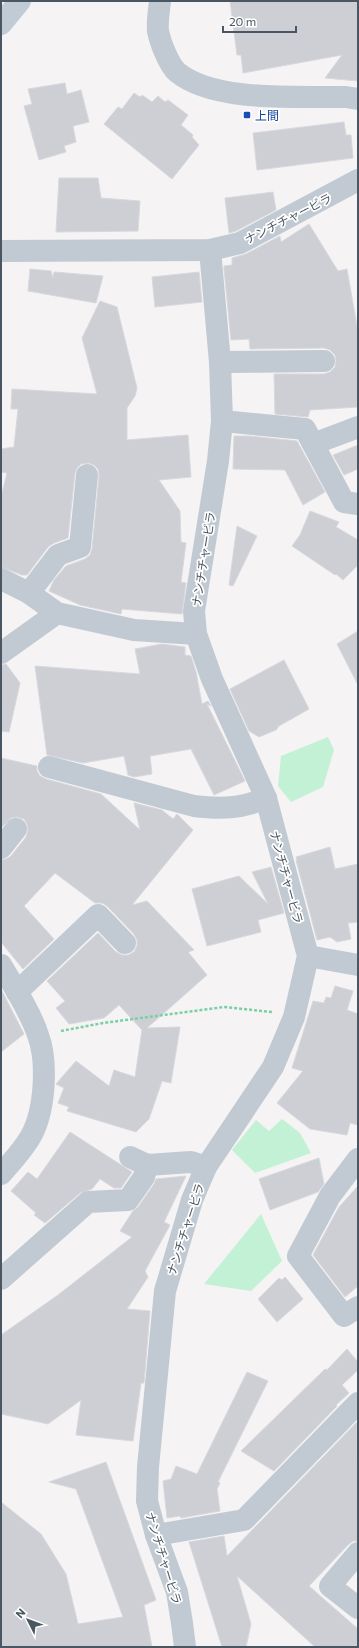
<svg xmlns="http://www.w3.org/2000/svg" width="359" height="1648" font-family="Commissioner,'Noto Sans JP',sans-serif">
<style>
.green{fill:#c3f1d5}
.building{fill:#cdcfd5;stroke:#d7d9de}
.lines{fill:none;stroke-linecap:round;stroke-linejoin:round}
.path{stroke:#7ad0a6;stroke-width:2.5;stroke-dasharray:3 2;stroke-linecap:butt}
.minor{stroke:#c1cad2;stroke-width:22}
.tertiary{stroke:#c1cad2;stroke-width:22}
.secondary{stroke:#c1cbd6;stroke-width:22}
.transit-dot{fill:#1a4fb4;stroke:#fff;stroke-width:1.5}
.labels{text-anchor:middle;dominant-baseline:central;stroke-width:3.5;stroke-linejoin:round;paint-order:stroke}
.transit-label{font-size:12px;fill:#164399;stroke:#fff;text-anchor:start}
.street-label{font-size:12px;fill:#4a5661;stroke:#fff}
</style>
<rect width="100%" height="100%" fill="#f5f3f3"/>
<!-- green -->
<g class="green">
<path d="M328 737 334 750 323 787 291 802 278 786 281 756Z"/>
<path d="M282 1119 300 1133 311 1153 255 1173 232 1150 256 1120 269 1131Z"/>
<path d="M261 1214 282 1261 251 1291 204 1284Z"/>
</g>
<!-- building -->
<g class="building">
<path d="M230 1H358V81L325 78 342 55 243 73 241 55H237Z"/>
<path d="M65 83 67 94 81 90 89 122 73 126 76 142 64 146 66 152 39 160 24 106 32 104 28 89Z"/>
<path d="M134 93 140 97 142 95 152 102 158 96 165 102 168 100 188 115 181 125 193 135 192 137 199 145 172 179 104 124 118 107 122 109Z"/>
<path d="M344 122 346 135H351L353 158 257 170 253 133Z"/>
<path d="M59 178H98L101 198 140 201 138 231 56 232Z"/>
<path d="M273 192 276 210 236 231 229 233 225 198Z"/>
<path d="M309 224 338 271 347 269 358 332V407L310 410 308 417 275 414 274 374H324L330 372 335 367 336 361 335 355 330 350 324 348 250 349 249 339 231 340 224 269V266L232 265V258L246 254 280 236 281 242Z"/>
<path d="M30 269 51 271 53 278 54 272 103 276 96 303 28 291Z"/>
<path d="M199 272 202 302 155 307 152 277Z"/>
<path d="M100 301 117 307 137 388 135 396 127 408V440L188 435 191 477 159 480 180 511 181 542 186 543 181 582 186 583 182 614 122 609 121 614 80 605 49 591 54 580 66 566 85 559 90 555 92 549 99 476 98 469 94 465 89 463 81 464 77 468 75 473 68 538 54 543 48 547 27 575H22L1 567V497L7 473 1 472V449L14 447 18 409H11L12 389 97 394 82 338Z"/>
<path d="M234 436H250L297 441 325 492 303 505 285 470 233 469Z"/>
<path d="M358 445V469L344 475 333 455Z"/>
<path d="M310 511 339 522 336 527 358 540V565L343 580 336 574 335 575 292 546 300 535Z"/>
<path d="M237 526 257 536 233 586 229 585Z"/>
<path d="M358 631V685L337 644Z"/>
<path d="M162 644 185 647V655L191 656 196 672 202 704 208 701 211 706 207 704 245 781 214 795 191 749 150 756 152 774 134 777 128 775 124 756 83 763 47 755 35 666 140 674 135 649Z"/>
<path d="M284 660 309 709 279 726 276 730 259 737 249 731 230 689Z"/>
<path d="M6 664 20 683 9 732 1 731V665Z"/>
<path d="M1 758 37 766V771L40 776 46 779 101 794 140 830 134 803 162 810 173 819 177 814 193 830 132 905 147 901 194 950 188 952 207 975 147 1028 180 1027 171 1083 162 1081 149 1119 136 1132 67 1111 69 1107 58 1103 64 1088 56 1084 76 1061 109 1086 114 1070 135 1077 142 1030 119 1005 104 1018 69 1024 56 1008 65 1001 47 981 98 933 116 952 122 955H128L134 952 137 946V940L134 934 107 906 102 903H95L55 873 24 906 54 939 23 969 1 942V860L6 859 11 856 26 837 28 830 27 824 24 819 17 817 11 818 1 828Z"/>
<path d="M330 847 335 869 358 864V922L348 923 351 939 337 942 330 937 317 940 296 860H297L296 857Z"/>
<path d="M271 867 284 913 258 920 261 932 207 946 192 889 239 876 268 904 252 872Z"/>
<path d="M335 986 353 991 347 1010 358 1014V1125L350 1123 347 1135 310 1129 277 1103 303 1071 292 1068 313 1001 324 1003 326 997 331 998Z"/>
<path d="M1 989 24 1034 1 1052Z"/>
<path d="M70 1132 132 1172 121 1188H114L100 1179 92 1189 80 1193 45 1223 34 1215 36 1213 11 1191 28 1172 37 1179Z"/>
<path d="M319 1158 324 1184 318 1192 270 1210 259 1179Z"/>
<path d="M186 1176 164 1222 170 1225 145 1271 148 1277 127 1309 150 1311 144 1383H141L133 1441 76 1435 81 1400 48 1424 1 1414V1335L58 1295 132 1237 120 1231 133 1211 138 1207 154 1184 156 1179Z"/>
<path d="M358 1186V1286L345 1297 313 1255 339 1207Z"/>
<path d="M285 1277 303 1299 277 1322 258 1299 279 1278 282 1280Z"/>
<path d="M347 1349 358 1362V1370L342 1385 349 1393 336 1405 337 1406 274 1471 241 1451 325 1369 327 1370Z"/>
<path d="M247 1372 268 1381 218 1482 220 1483 217 1489 220 1511 181 1518 180 1516 167 1518 163 1481 171 1479 176 1466 197 1474Z"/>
<path d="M357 1422 358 1541H353L348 1545 309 1586 358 1629V1647H315L237 1576 251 1624 246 1647H222L189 1542 224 1536 227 1556Z"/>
<path d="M106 1462 156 1600 144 1605 152 1647H1V1502L41 1534 66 1574 78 1624 123 1617 76 1489 49 1482Z"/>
</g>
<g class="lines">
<!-- path -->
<path class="path" d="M61 1031 103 1023 224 1007 272 1012"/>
<!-- minor -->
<g class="minor">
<path d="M220 362 324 361"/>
<path d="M222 421 305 429 344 502 358 504"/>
<path d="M313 444 358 427"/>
<path d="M1 579 29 593 57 613 134 630 196 634"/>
<path d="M29 593 58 555 80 547 87 475"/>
<path d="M1 653 57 613"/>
<path d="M49 767 194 806C220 809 241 809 266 798"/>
<path d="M1 848 16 829"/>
<path d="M308 956 358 965"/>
<path d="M1 965C13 985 31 1013 38 1035 48 1062 45 1111 31 1136 23 1150 12 1162 1 1174"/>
<path d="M17 992 98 915 125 943"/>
<path d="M130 1157 147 1165 191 1162 206 1167"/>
<path d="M358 1159 330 1196 298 1256 344 1316 358 1307"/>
<path d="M1 1279 88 1202 128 1200 144 1177 147 1165"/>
<path d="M156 1535 244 1520 358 1403"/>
<path d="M358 1553 330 1586 358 1608"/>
<path d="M185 1647 182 1623 177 1592 156 1535 147 1501 148 1467 165 1291 192 1200 206 1167 273 1067 294 1017 308 956 266 798 212 679 196 634 194 611 218 461 222 421 220 362 210 250"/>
</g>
<!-- tertiary -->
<g class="tertiary">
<path d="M160 1C159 11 157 22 158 31 160 42 169 65 177 72 214 103 300 96 346 97L358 99"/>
<path d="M1 251 210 250 240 243 358 180"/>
</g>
<!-- secondary -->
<path class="secondary" d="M1 24 20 1"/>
</g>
<!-- markers -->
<rect class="transit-dot" x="243" y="111" width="8" height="8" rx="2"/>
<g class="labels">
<!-- transit labels -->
<g class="transit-label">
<text x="255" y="115">上間</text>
</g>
<!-- street labels -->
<g class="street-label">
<text transform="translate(288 218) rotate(-27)">ナンチチャービラ</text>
<text transform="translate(203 559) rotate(-81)">ナンチチャービラ</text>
<text transform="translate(287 877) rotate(75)">ナンチチャービラ</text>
<text transform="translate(185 1229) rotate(-72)">ナンチチャービラ</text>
<text transform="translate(164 1558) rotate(73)">ナンチチャービラ</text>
</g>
</g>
<!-- border -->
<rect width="359" height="1648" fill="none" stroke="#4a5661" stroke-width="4"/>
<!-- north arrow -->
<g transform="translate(28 1620) rotate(312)" stroke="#ffffff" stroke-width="3" paint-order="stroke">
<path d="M0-3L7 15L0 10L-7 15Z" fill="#4a5661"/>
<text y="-6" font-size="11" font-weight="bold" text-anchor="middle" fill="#4a5661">N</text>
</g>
<!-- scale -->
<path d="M223 26v6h73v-6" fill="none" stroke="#4a5661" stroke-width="2"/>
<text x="229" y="26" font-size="12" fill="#4a5661" stroke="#ffffff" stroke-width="3" paint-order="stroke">20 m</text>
</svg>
